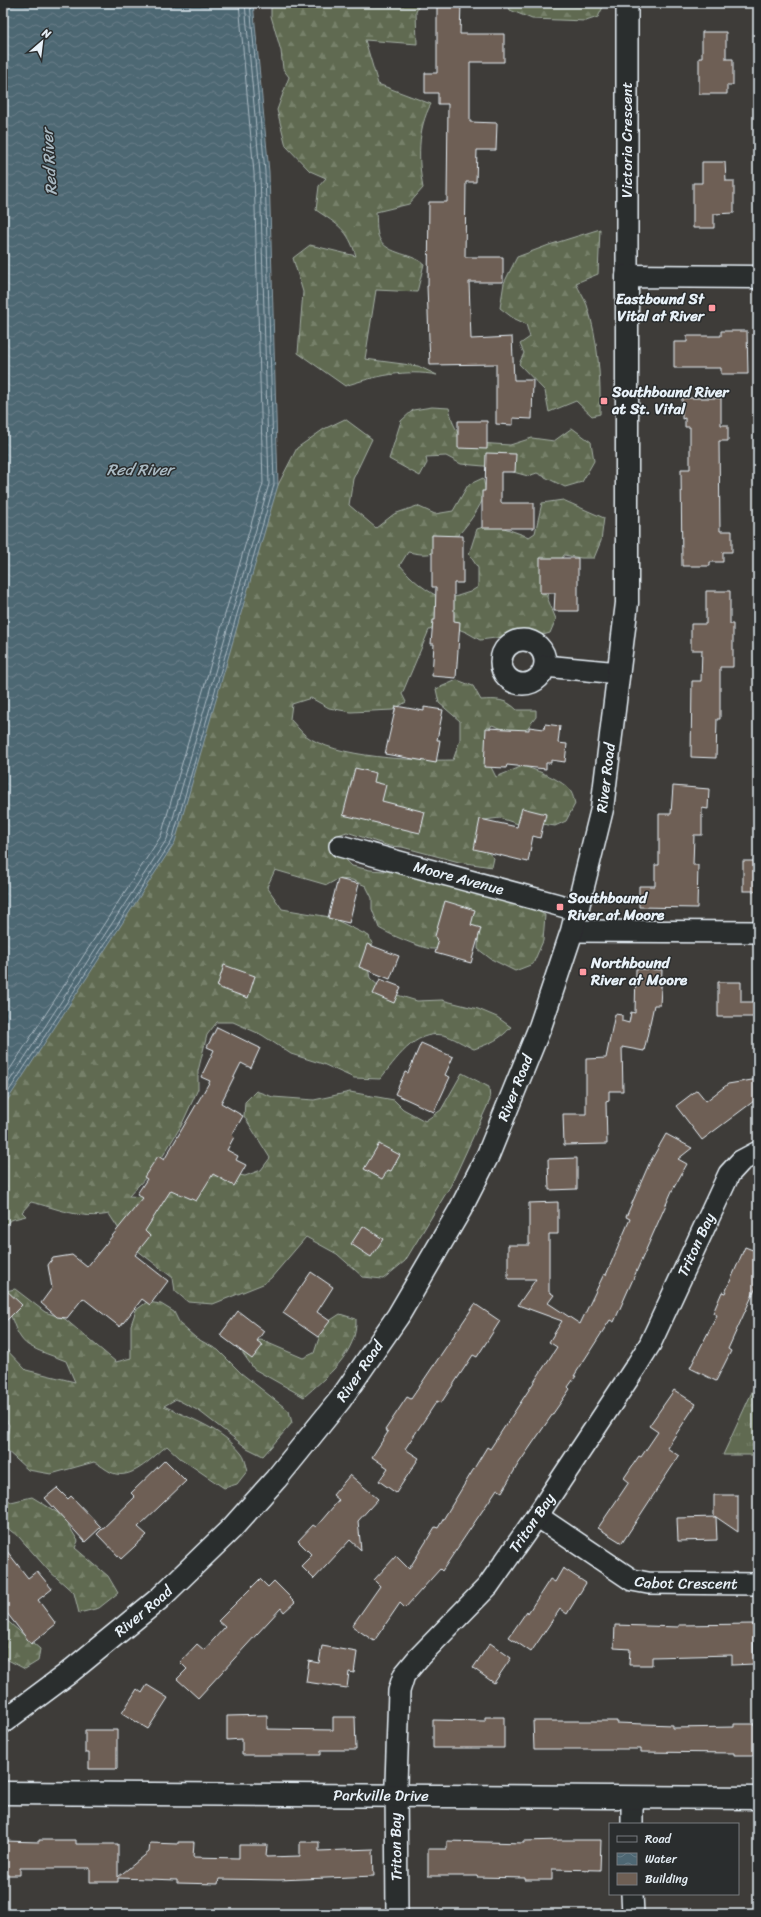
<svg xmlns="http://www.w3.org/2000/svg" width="761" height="1917" font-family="Sriracha,sans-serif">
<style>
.forest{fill:url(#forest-firs);stroke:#a4aea4}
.park{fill:url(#park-tufts);stroke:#a4aea4}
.water{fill:url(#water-waves);stroke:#8c9ea8}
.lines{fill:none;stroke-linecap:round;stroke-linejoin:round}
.shore{stroke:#aabac3;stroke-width:1}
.building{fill:#6e5f54;stroke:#e8f1f8}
.minor-casing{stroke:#e8f1f8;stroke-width:24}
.tertiary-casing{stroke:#e8f1f8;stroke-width:25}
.minor{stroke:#2a2d2e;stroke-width:21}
.tertiary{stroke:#2a2d2e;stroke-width:22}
.poi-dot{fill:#ff9aa2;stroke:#2a2d2e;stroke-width:1.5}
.labels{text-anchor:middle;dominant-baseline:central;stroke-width:3;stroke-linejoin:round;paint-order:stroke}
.street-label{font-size:15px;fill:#e8f1f8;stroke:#2a2d2e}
.poi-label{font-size:15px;font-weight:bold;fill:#e8f1f8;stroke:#2a2d2e;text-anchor:start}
.water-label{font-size:16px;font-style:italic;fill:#aabac3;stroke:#2a2d2e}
</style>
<defs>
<pattern id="forest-firs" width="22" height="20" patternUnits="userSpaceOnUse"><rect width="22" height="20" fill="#606b51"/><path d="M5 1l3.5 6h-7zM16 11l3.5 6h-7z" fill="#77816b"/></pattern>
<pattern id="park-tufts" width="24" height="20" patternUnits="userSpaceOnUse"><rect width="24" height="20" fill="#606b51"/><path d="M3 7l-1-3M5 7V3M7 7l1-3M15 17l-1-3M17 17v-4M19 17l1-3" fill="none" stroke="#77816b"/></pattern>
<pattern id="water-waves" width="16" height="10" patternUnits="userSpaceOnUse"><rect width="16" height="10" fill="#4e6773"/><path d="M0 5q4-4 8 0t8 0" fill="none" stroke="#687d88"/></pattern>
</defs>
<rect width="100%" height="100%" fill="#3e3c39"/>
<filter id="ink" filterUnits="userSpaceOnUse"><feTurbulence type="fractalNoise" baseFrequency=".025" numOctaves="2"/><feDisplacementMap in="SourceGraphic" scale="8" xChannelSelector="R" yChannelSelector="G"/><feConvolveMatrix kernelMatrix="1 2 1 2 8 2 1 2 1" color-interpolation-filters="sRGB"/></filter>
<g filter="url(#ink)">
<!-- forest -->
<g class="forest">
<path d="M271 3H420L416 12 417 44 365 40 378 84 431 104C417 129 418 161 423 188L409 204 376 212C377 219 376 228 378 235 384 255 410 252 424 264L417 292 376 290 365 359 418 366 437 375C406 369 375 376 345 386L298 353 303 292 293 258 310 245 356 256C348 229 338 225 316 210L319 186 326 178 310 171 286 146 277 110 289 77 283 69 281 51 271 16Z"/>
<path d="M508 3H605L598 17 586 21 532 19 510 10Z"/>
<path d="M600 229 598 274 576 283C579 290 584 298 587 305 598 339 601 379 600 414L592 416 576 401 549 412 545 391 519 364 524 353 520 344 530 337 526 324 513 318 500 308 504 283 517 257 549 245Z"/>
<path d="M432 407 449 408 453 423 459 435 477 443 510 445 532 438 554 441 572 428 591 442 594 461 582 482 565 487 537 473 528 476 495 467 461 464 446 456 426 457 427 463 420 476 389 459 401 421 413 410Z"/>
<path d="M345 419 372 439 353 479 349 505 376 528 394 514 417 506 435 514 453 511 468 485 483 478C484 483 486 489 485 493 480 511 455 543 439 551 428 556 419 554 408 552L400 565C413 581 426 591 445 600L470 592 478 587V568L469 554 477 529 493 524 529 537 535 533 542 503 563 500 604 518 601 541 594 558H581L564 555 551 576 547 597 556 619 550 633 529 639 503 637 480 640 466 632 445 624 429 630 402 694 406 702 393 710 351 712 329 708 311 698 292 704 290 719C295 724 300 731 305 735 334 758 417 761 453 760L460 740V721L439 703 436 689 457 680 473 686 481 700C497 699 506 699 517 710H536V717L525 731 503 729 492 725 486 734 490 765 496 777 523 766C536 770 564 780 571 792 573 795 574 800 575 804L566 821 555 826 536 823 521 825 500 818 484 820V849L494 858 492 867 459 862 402 847 389 846 347 832 335 836 333 846 352 866 370 870 412 873 517 900 545 915 543 941 533 964 515 971 491 959 478 949 479 928C465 935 449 946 434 949 425 950 388 934 379 928L372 909V898L366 886 352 880 338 879 327 885 275 870 267 887 282 909 330 917 369 936 374 949 367 962 370 978 384 991 417 1001 442 1000 478 1009 497 1017 511 1027C501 1039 489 1044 474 1049 464 1045 453 1037 443 1035 414 1030 396 1060 380 1079L354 1078 323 1064 291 1054 262 1035 233 1022H217L207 1035 198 1071V1089L181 1126 158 1164 129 1196 157 1198 209 1170 245 1176 261 1170 270 1158 244 1116 245 1102 256 1091 273 1097 314 1100 350 1092 394 1100 403 1109 425 1121 441 1110 462 1073 489 1087 490 1100 451 1185 405 1261 383 1279 363 1277 337 1254 306 1237 271 1278 263 1284 213 1304 188 1302 175 1291 173 1278 128 1243 109 1214C81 1220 57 1208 31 1202L22 1212 26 1216 10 1220 3 1230V1107L278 485 297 448 324 429Z"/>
<path d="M15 1289 45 1312 65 1319 116 1362 131 1358V1325L136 1310 147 1302 161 1304 174 1312 180 1324 196 1338 218 1350 241 1373 289 1411 292 1423 263 1456 247 1448 199 1411 176 1399 164 1406C191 1419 221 1428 241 1453 245 1457 246 1465 248 1470L237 1484 224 1488 180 1458 167 1446C153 1456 135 1478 116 1474 109 1473 101 1465 94 1462L51 1474 28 1470 5 1449 9 1425 3 1415V1346L26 1370 75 1382 66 1361C54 1356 39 1352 28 1345 14 1336 8 1306 6 1291Z"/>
<path d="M340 1314 356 1319C358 1353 326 1377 304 1397L254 1369 237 1345 261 1340 303 1358 314 1353 321 1332 317 1329Z"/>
<path d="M3 1496 11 1502 32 1497 63 1516 78 1541 75 1548 108 1576 118 1593 99 1608 79 1613 74 1593 49 1571 19 1537 7 1528H3Z"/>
<path d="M3 1617 40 1649 38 1661 25 1669 8 1660 3 1655Z"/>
</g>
<!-- park -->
<path class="park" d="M758 1379V1455H723Z"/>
<!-- water -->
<path class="water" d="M3 3H253L269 172 278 485 175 842 3 1107Z"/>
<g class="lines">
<!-- shore -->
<g class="shore">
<path d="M3 1080 161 836 263 483 254 173 239 3"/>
<path d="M3 1091 167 839 269 484 260 173 245 3"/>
<path d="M3 1100 172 841 274 485 265 172 250 3"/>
</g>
</g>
<!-- building -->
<g class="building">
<path d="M437 3H461L460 34H504V62H470V122L497 123 496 150H477L476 182H466L465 257H503V282H469L471 339 512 337 514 380H533L532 419 513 418V425L496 424V364L430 365 427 286H428L429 202H447L448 104H438V93H425V73H437Z"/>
<path d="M702 32H726V59H733V85H727V94H699V58H702Z"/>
<path d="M702 162H725L726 181H734V213L714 214V228H693V183H702Z"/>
<path d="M721 331H747L748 374H721V368H674V342H687V336H721Z"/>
<path d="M682 398H721V425H728V441H719L720 531H732V552H723V562H710V566H682L681 469H690V427H685V418L682 419Z"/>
<path d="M458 421H487V449L458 448Z"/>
<path d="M486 453 516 454 515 472H501V503H534V528H482V491H485Z"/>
<path d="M432 535 463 536V583H454V621L460 622 456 678 432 676 434 644H431L433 620H435L436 587H432Z"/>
<path d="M540 558H578V611H554L555 593H540Z"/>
<path d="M706 591H730V624H733V667H720V719H717L716 758 691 757 692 681H701L702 650H691V624H706Z"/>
<path d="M396 706 424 711V707L443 710 437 740H440L436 763 385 754Z"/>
<path d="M545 724 560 726 558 743 567 744 565 762 551 760V763H546V769L507 765 506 768 484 767 486 728 529 730V727L544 729Z"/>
<path d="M355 768 376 773 374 782 386 785 382 801 425 812 420 833 343 815Z"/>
<path d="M673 786 709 789 708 809 702 808V835H694L693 865H698L697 908 639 907V886H655V865H659V814H671Z"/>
<path d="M522 808 546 814 540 838 533 836 528 862 474 849 480 819 517 827Z"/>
<rect x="743" y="861" width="15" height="30"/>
<path d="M338 879 359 884 349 923 328 918Z"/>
<path d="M445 901 475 910 471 925 481 928 471 963 435 953 438 943 435 936Z"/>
<path d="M367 944 399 956 390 979 359 967Z"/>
<path d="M224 965 255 976 248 998 217 987Z"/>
<path d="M636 969 662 970 660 1005H654L644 1051 622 1047 623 1091H609V1101L606 1102 607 1144 564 1145 563 1114H586V1059L606 1058 615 1014 622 1015V1021L629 1023 631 1012 635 1013Z"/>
<path d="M380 979 401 987 394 1003 373 994Z"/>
<path d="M718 982H741V1002H754V1017H718Z"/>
<path d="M217 1027 260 1048 251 1068 241 1063 221 1103 243 1116 232 1135 234 1137 227 1150 238 1156 236 1160 246 1165 234 1186 213 1174 196 1201 171 1190 145 1231 150 1236 135 1255 168 1281 150 1305 142 1299 120 1327 83 1298 67 1318 57 1317 41 1303 52 1288 48 1265 53 1258 72 1255 87 1267 143 1198 137 1194 147 1179 144 1177 158 1156 164 1160 210 1081 201 1077 214 1050 207 1047Z"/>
<path d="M421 1043 453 1057 445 1075 450 1077 434 1112 395 1094 405 1072 408 1073Z"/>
<path d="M758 1079V1098L702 1140 676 1106 697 1090 706 1101 728 1084Z"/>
<path d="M666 1134 692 1148 678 1159 687 1164 672 1191 614 1322 610 1320 574 1376H576L568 1387 570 1389 517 1466 502 1492 497 1489 442 1571 440 1569 405 1608 400 1603 374 1641 352 1626 380 1586 374 1580 396 1556 409 1569 435 1527 438 1528 487 1447 490 1449 557 1347 549 1342 562 1321 518 1305 536 1279H508V1245H529V1203L558 1202V1234H549V1292L554 1295 548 1303 580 1324 604 1274 606 1275 630 1219 626 1217 649 1164Z"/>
<path d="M379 1144 400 1155 391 1171 388 1170 382 1179 364 1169Z"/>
<path d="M577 1158V1189L549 1190 548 1159Z"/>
<path d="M363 1226 383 1239 371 1257 351 1244Z"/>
<path d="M745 1247 758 1252V1283L728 1349 731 1351 716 1381 690 1368 717 1315 713 1313 722 1292 725 1293Z"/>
<path d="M311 1272 333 1287 317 1312 330 1321 318 1337 283 1313Z"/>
<path d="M3 1287 22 1305 3 1324Z"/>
<path d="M475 1304 500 1321 477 1357 473 1355 441 1403 437 1401 405 1449 419 1458 396 1493 379 1481 388 1468 372 1457 388 1432 385 1430 407 1397 411 1399Z"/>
<path d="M238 1311 264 1331 257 1341 263 1345 252 1359 220 1335Z"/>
<path d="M674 1390 696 1404 667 1448 679 1456 622 1543 598 1528 629 1482 624 1478 639 1456 641 1457 658 1432 649 1426Z"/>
<path d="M165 1460 186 1481 138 1527 147 1535 121 1559 97 1534 135 1497 131 1493Z"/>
<path d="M350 1475 378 1499 358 1521 361 1550 350 1540 314 1579 301 1566 312 1555 298 1541 313 1525 316 1527 339 1500 333 1495Z"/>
<path d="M57 1488 68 1499 71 1496 101 1527 85 1542 45 1498Z"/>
<path d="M714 1495H738V1532L716 1517 717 1540 678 1541 677 1518 716 1517 714 1516Z"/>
<path d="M3 1546 28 1578 37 1571 52 1589 38 1600 56 1624 31 1644 3 1608Z"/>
<path d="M563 1568 586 1583 567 1614 560 1609 531 1652 509 1637 527 1611 528 1613 550 1579 555 1582Z"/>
<path d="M260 1579 268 1587 274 1581 295 1602 284 1612 281 1608 198 1698 177 1679 187 1669 180 1662 197 1644 204 1650 225 1627 218 1621Z"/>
<path d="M753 1624 754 1664 732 1665V1655L652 1657V1665H629L630 1649 614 1648 615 1625 679 1627V1625Z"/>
<path d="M490 1643 511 1658 494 1683 473 1668Z"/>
<path d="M322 1646 357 1652 354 1673 349 1672 347 1688 306 1682 309 1661 319 1663Z"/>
<path d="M147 1685 168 1698 148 1729 122 1713 137 1689 142 1693Z"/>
<path d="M267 1715V1729L333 1730V1717H355L356 1750H321V1755H242V1739L227 1740V1716Z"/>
<path d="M485 1717H504V1748H433V1720L485 1721Z"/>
<path d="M533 1721H617V1723L673 1725V1728L734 1727V1724H758V1755H734V1753L641 1752V1749H534Z"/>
<path d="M85 1730H117V1769H89V1753H85Z"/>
<path d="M39 1840H76V1844H118V1877L149 1852 150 1843 178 1844V1842H194L193 1857 239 1858V1845H267L266 1857 300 1856V1842H319V1851L373 1849 374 1876 279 1880 219 1879 218 1884 177 1883V1880L118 1878V1882H90V1868H20V1875H3V1841L39 1842Z"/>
<path d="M561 1840H601L600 1870 552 1869V1880H525V1878L477 1877V1876H428V1849H447V1841L524 1843V1841Z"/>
</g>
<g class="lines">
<!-- minor casing -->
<g class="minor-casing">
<g id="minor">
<path d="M627 3V276"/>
<circle cx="523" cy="662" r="22"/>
<path d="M545 666 619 673"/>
<path id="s1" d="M340 846 577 910"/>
<path d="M572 931 758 932"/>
<path id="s2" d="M537 1516 632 1580 648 1583 758 1584"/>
<path d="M632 1798V1824"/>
<path d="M632 1894 633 1914"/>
<path id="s3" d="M397 1914 396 1783 399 1691 404 1675 419 1657 488 1586 537 1516 637 1365 650 1344 729 1174 741 1161 758 1152"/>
</g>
</g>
<!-- tertiary casing -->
<g class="tertiary-casing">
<g id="tertiary">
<path id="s4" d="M3 1722 66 1675 160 1598 232 1528 276 1479 340 1400 398 1316 460 1210 488 1155 540 1027 572 931 602 809 627 603V276L758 277"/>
<path id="s5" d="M3 1793 758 1798"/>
</g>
</g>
<!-- minor -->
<use href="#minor" class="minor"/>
<!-- tertiary -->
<use href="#tertiary" class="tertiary"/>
</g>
</g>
<!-- markers -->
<g class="poi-dot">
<rect x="708" y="304" width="8" height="8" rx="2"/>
<rect x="600" y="397" width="8" height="8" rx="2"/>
<rect x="556" y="903" width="8" height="8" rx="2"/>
<rect x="579" y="968" width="8" height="8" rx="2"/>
</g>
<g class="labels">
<!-- street labels -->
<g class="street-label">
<text transform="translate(627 140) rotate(-90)">Victoria Crescent</text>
<text stroke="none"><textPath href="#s4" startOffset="1151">River Road</textPath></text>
<text stroke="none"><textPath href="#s1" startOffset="123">Moore Avenue</textPath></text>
<text stroke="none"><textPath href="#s4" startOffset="827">River Road</textPath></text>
<text stroke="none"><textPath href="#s3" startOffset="763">Triton Bay</textPath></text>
<text stroke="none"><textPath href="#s4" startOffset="503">River Road</textPath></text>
<text stroke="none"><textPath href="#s3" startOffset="439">Triton Bay</textPath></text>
<text stroke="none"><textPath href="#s2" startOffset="169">Cabot Crescent</textPath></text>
<text stroke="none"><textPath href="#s4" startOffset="179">River Road</textPath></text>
<text stroke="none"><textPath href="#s5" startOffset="378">Parkville Drive</textPath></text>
<text transform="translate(396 1847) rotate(-91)">Triton Bay</text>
</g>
<!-- poi labels -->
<g class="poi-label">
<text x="704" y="299" text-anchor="end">Eastbound St<tspan x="704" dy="17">Vital at River</tspan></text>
<text x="612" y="392">Southbound River<tspan x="612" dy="17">at St. Vital</tspan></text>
<text x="568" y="898">Southbound<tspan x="568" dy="17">River at Moore</tspan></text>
<text x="591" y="963">Northbound<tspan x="591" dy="17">River at Moore</tspan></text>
</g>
<!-- water labels -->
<g class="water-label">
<text transform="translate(49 162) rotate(-94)">Red River</text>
<text x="140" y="469">Red River</text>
</g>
</g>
<!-- margin -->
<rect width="761" height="1917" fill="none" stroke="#2a2d2e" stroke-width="16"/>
<rect x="8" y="8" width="745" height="1901" fill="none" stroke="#e8f1f8" stroke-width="1.5" filter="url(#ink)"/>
<!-- legend -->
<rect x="609" y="1823" width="130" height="72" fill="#2a2d2e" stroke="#767b7f"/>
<rect x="617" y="1836" width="20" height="6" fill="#2a2d2e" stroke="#767b7f"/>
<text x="645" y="1843" font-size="12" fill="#e8f1f8">Road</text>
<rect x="617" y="1853" width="20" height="12" fill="url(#water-waves)" stroke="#767b7f"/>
<text x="645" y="1863" font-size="12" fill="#e8f1f8">Water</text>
<rect x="617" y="1873" width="20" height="12" fill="#6e5f54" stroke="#767b7f"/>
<text x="645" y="1883" font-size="12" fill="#e8f1f8">Building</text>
<!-- north arrow -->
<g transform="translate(42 42) rotate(28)" stroke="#2a2d2e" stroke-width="3" paint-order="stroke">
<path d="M0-3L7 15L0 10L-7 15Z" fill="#e8f1f8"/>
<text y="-6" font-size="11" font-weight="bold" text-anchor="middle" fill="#e8f1f8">N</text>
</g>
</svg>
